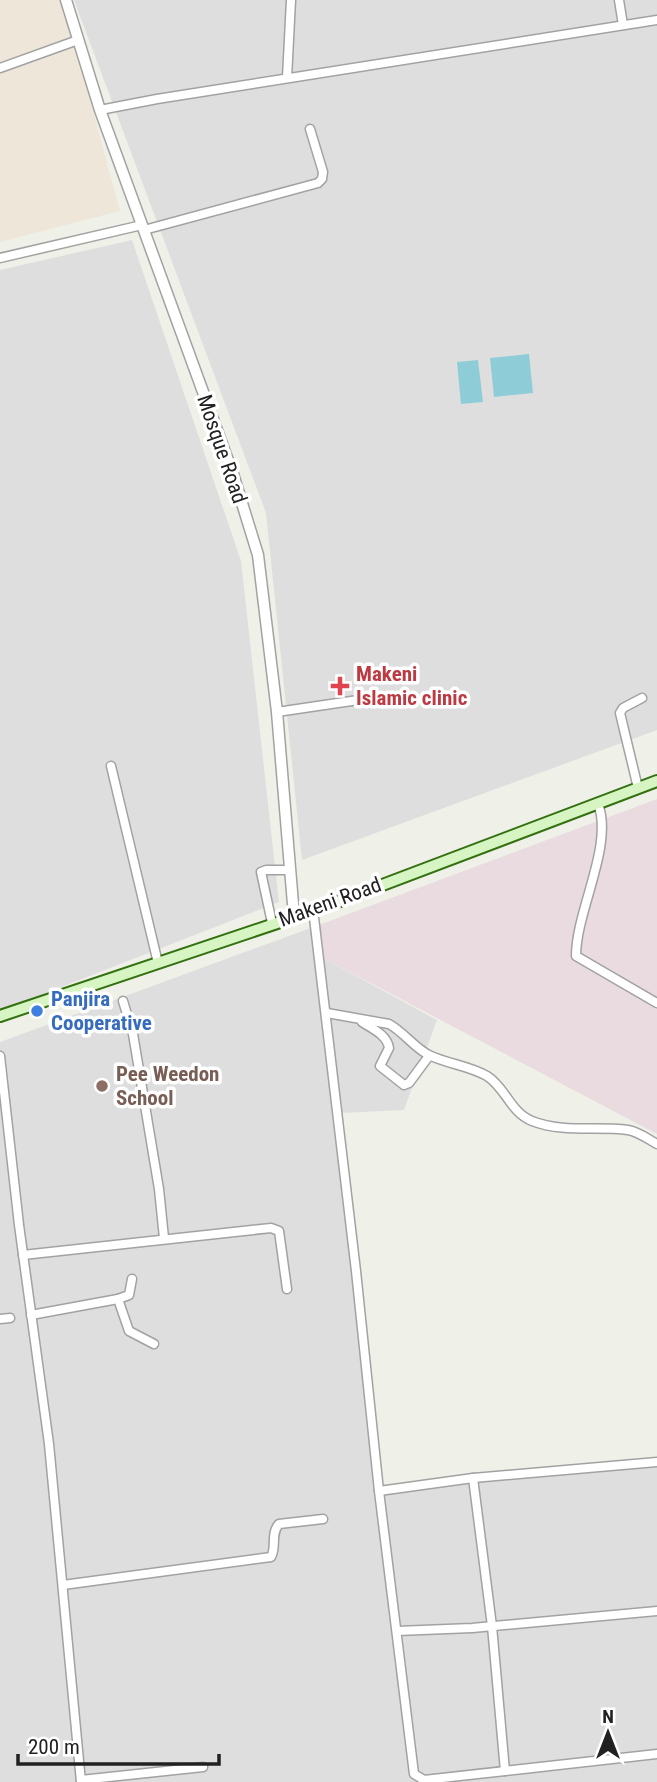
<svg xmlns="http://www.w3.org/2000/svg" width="657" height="1782" font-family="'Roboto Condensed',sans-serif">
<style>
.residential{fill:#dfdede}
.commercial{fill:#efe6da}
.industrial{fill:#e9dbdf}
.pitch{fill:#8ecdd7}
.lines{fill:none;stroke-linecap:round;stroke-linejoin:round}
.minor-casing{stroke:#a2a2a2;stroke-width:11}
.tertiary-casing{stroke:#a2a2a2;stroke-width:13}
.secondary-casing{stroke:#337010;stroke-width:14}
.minor{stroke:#fff;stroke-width:8}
.tertiary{stroke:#fff;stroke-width:10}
.secondary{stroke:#d7f4c3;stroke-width:10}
.health-dot{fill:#e0444e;stroke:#fff;stroke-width:2.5}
.shop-dot{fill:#3f7fe0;stroke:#fff;stroke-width:2.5}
.education-dot{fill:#8d6e63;stroke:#fff;stroke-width:2.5}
.labels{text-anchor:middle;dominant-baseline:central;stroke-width:7;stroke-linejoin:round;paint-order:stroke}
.street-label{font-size:21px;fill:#212121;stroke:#fff}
.health-label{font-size:21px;font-weight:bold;fill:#be3a42;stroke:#fff;text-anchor:start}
.shop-label{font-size:21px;font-weight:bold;fill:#366cbe;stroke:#fff;text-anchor:start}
.education-label{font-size:21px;font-weight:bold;fill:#785e54;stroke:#fff;text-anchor:start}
</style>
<rect width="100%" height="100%" fill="#eff0e8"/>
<!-- residential -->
<g class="residential">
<path d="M74 0H657V730L302 860 266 513Z"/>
<path d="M132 240 241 561 279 902 0 1011V270Z"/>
<path d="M319 925 323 958 437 1020 404 1110 341 1113 381 1486 657 1458V1782H0V1042Z"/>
</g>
<!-- commercial -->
<path class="commercial" d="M0 0H60L86 85 120 211 0 242Z"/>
<!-- industrial -->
<path class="industrial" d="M657 799V1134L323 958 319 925Z"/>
<!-- pitch -->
<g class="pitch">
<path d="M529 354 533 393 494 397 490 358Z"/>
<path d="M478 360 483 402 461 404 457 362Z"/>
</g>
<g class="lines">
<!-- minor casing -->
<g class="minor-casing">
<g id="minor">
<path d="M619 0 623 25"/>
<path d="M0 68 78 40"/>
<path d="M287 78 291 0"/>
<path d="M100 110 157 99 657 20"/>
<path d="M144 230 318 183 322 179 323 172 310 129"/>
<path d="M0 258 142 225"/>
<path d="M277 712 365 699"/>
<path d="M111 766 158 963"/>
<path d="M638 788 620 713 623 708 642 698"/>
<path d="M598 804C614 845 576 911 576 956L657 1003"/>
<path d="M313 909 356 1271 379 1491 414 1774 424 1780 657 1754"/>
<path d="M272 923 261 872 266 870H289"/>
<path d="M123 1001 133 1034 159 1189 164 1238"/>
<path d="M327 1013 389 1024C404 1032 416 1050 431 1056 449 1064 470 1066 487 1076 506 1088 510 1112 532 1121 563 1133 596 1126 628 1130 639 1132 648 1139 657 1144"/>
<path d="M362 1022C373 1029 387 1035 389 1048L380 1066 404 1085 409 1083 429 1056"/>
<path d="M0 1056 19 1225 49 1444 81 1782"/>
<path d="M23 1255 271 1228 279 1231 287 1289"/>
<path d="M118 1299 129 1331 154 1344"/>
<path d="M31 1315 118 1299 129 1295 132 1279"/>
<path d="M0 1319 10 1318"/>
<path d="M379 1491 473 1478"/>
<path d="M63 1585 271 1557C277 1547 270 1534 279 1524L323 1519"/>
<path d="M397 1631 472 1628 657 1611"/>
<path d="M505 1771 492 1626 473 1478 657 1462"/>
<path d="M81 1780 203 1767"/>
</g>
</g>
<!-- tertiary casing -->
<g class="tertiary-casing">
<path id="tertiary" d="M66 0 100 110 233 474 258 555 277 712 294 916"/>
</g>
<!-- secondary casing -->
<g class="secondary-casing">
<path id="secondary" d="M0 1016 319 909 657 781"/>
</g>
<!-- minor -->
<use href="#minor" class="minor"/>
<!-- tertiary -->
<use href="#tertiary" class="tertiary"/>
<!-- secondary -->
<use href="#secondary" class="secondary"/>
</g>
<!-- markers -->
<path class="health-dot" d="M336.5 675.5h7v7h7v7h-7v7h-7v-7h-7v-7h7z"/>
<circle class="shop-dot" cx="37" cy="1011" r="7"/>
<circle class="education-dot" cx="102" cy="1086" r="7"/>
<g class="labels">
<!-- street labels -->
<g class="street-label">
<text transform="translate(222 449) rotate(71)">Mosque Road</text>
<text transform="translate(330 902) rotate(-20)">Makeni Road</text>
</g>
<!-- health labels -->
<g class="health-label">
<text x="356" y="674">Makeni<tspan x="356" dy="24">Islamic clinic</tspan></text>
</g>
<!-- shop labels -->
<g class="shop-label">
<text x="51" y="999">Panjira<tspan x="51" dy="24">Cooperative</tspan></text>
</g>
<!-- education labels -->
<g class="education-label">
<text x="116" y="1074">Pee Weedon<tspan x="116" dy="24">School</tspan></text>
</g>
</g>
<!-- north arrow -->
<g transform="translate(608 1733)" stroke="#ffffff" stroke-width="5" paint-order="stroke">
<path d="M0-5L12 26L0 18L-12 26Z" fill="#212121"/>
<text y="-10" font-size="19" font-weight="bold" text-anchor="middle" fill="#212121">N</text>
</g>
<!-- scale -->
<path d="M18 1754v10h201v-10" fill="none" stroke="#212121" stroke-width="3.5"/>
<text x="28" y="1754" font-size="21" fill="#212121" stroke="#ffffff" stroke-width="5" paint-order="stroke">200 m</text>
</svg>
